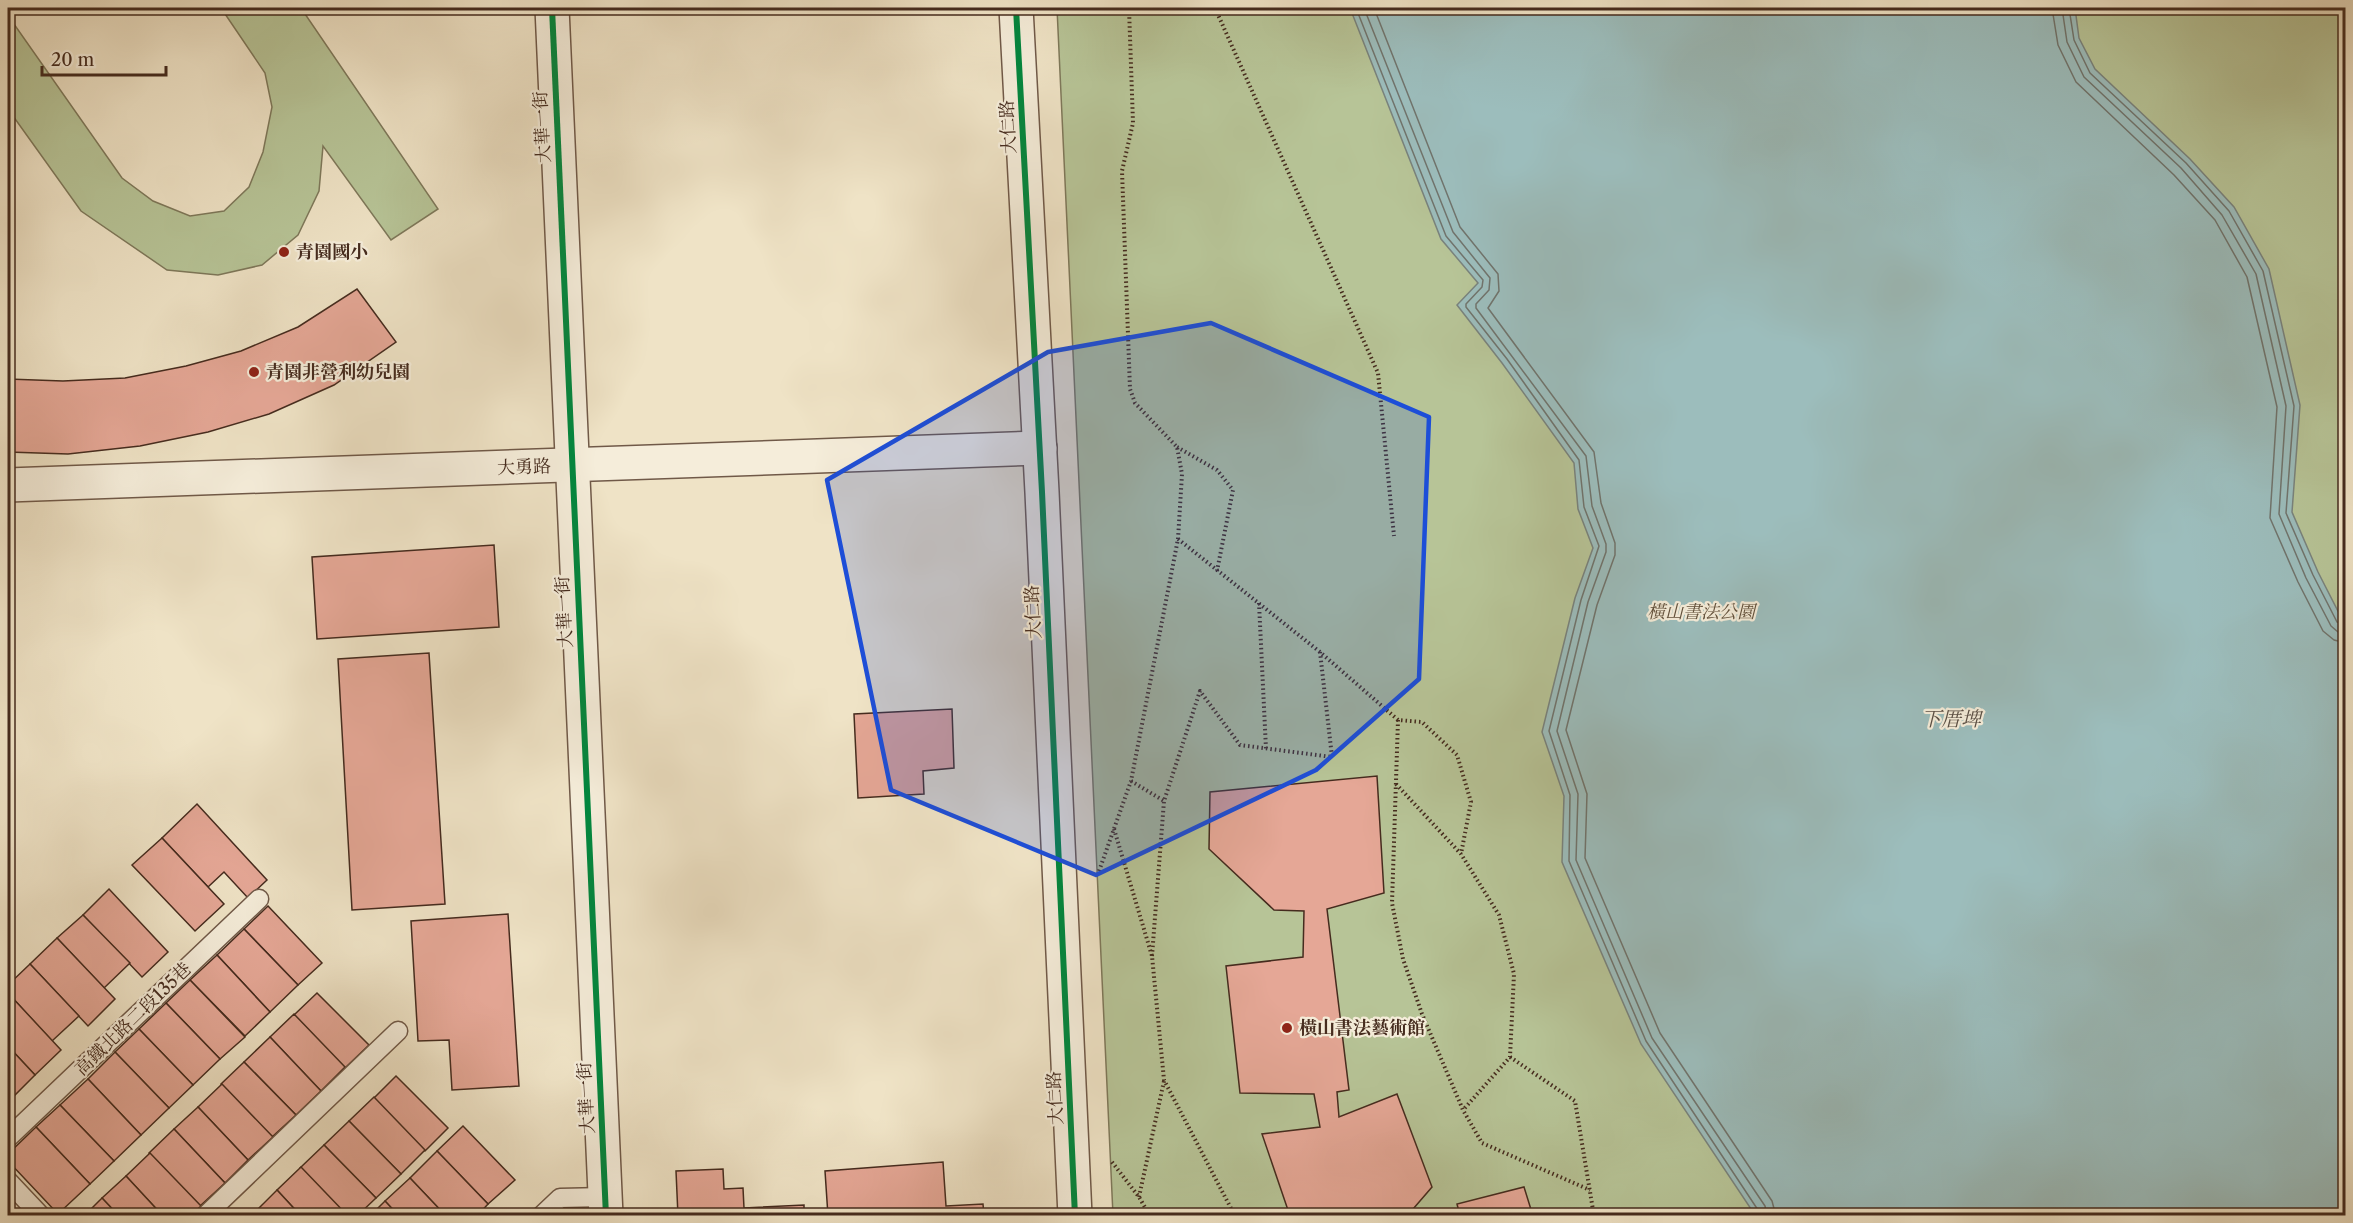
<svg xmlns="http://www.w3.org/2000/svg" width="2353" height="1223" font-family="'Libre Caslon Text','Noto Serif TC',serif">
<style>
.green{fill:#b7c497;stroke:#7e785a;stroke-width:1.5}
.water{fill:#9cbdbc;stroke:#79837d;stroke-width:1.5}
.lines{fill:none;stroke-linecap:round;stroke-linejoin:round}
.shore{stroke:#70746d;stroke-width:1.5}
.building{fill:#e5a796;stroke:#452b1e;stroke-width:1.5}
.service-casing{stroke:#705948;stroke-width:21}
.minor-casing{stroke:#705948;stroke-width:36}
.path{stroke:#452b1e;stroke-width:4;stroke-dasharray:1.5 3;stroke-linecap:butt}
.service{stroke:#f5edda;stroke-width:18}
.minor{stroke:#f5edda;stroke-width:33}
.cycleway-casing{stroke:#f5edda;stroke-width:10}
.cycleway{stroke:#00873e;stroke-width:6}
.marked{fill:#1d4ed8;fill-opacity:0.2;stroke:#1d4ed8;stroke-width:4.5;stroke-linejoin:round}
.poi-dot{fill:#8f2418;stroke:#f5edda;stroke-width:2}
.labels{text-anchor:middle;dominant-baseline:central;stroke-width:4.5;stroke-linejoin:round;paint-order:stroke}
.street-label{font-size:18px;fill:#452b1e;stroke:#f5edda}
.poi-label{font-size:18px;font-weight:bold;fill:#452b1e;stroke:#f5edda;text-anchor:start}
.park-label{font-size:18px;font-style:italic;fill:#62513c;stroke:#f5edda}
.water-label{font-size:20px;font-style:italic;fill:#5b5046;stroke:#f5edda}
</style>
<rect width="100%" height="100%" fill="#efe3c6"/>
<filter id="stains"><feTurbulence type="fractalNoise" baseFrequency=".00333" numOctaves="4"/><feColorMatrix values="0 0 0 0 .2 0 0 0 0 .09 0 0 0 0 .02 0 0 0 .5 -.17"/></filter>
<radialGradient id="worn" r=".72"><stop offset=".6" stop-color="#630" stop-opacity="0"/><stop offset="1" stop-color="#630" stop-opacity=".3"/></radialGradient>
<!-- green -->
<g class="green">
<path d="M8 8 9 17 122 178 153 201 190 216 224 211 249 187 263 152 272 107 265 73 221 8H301L438 209 391 240 323 146 319 191 298 235 262 265 218 275 167 270 81 211 8 109Z"/>
<path d="M1057 8H2345V1215H1113Z"/>
</g>
<!-- water -->
<path class="water" d="M1350 8H2075L2079 38 2095 69 2190 159 2234 207 2269 269 2300 405 2292 512 2318 572 2345 625V1215H1755L1641 1044 1562 862 1564 796 1542 732 1575 598 1593 548 1578 509 1574 463 1502 363 1457 305 1478 283 1441 239Z"/>
<g class="lines">
<!-- shore -->
<g class="shore">
<path d="M1356 8 1446 236 1483 280 1482 287 1466 304V307L1507 359 1579 460 1584 507 1599 546 1581 600 1549 731 1570 795 1569 861 1646 1041 1758 1210 1759 1216"/>
<path d="M1364 8 1453 232 1490 278 1489 290 1476 304V308L1586 456 1592 506 1606 544V552L1588 602 1557 731 1578 794 1576 860 1652 1038 1765 1206 1767 1216"/>
<path d="M1374 8 1460 227 1498 274 1499 291 1488 308 1594 452 1601 503 1615 543V555L1597 605 1566 730 1587 794 1585 858 1660 1033 1772 1201 1776 1216"/>
<path d="M2052 8 2058 45 2076 82 2174 175 2215 220 2247 277 2277 407 2270 518 2298 582 2323 631 2334 640 2346 643"/>
<path d="M2062 8 2067 42 2084 77 2181 168 2222 215 2256 274 2286 406 2279 514 2306 578 2331 626 2338 632 2346 634"/>
<path d="M2069 8 2074 40 2090 73 2186 163 2229 211 2263 271 2294 406 2286 513 2313 575 2337 622 2346 626"/>
</g>
</g>
<!-- building -->
<g class="building">
<path d="M357 289 396 342 334 385 269 414 208 432 140 446 68 454 8 452V379L63 381 125 378 186 366 241 351 298 327Z"/>
<path d="M494 545 499 627 317 639 312 557Z"/>
<path d="M429 653 445 904 352 910 338 659Z"/>
<path d="M952 709 954 768 923 771 924 794 858 798 854 714Z"/>
<path d="M1377 776 1384 893 1327 909 1349 1090 1337 1092 1339 1117 1397 1094 1432 1187 1407 1216H1290L1262 1134 1320 1127 1314 1094 1240 1093 1226 966 1303 957 1304 911 1274 910 1209 849 1210 792Z"/>
<path d="M197 804 267 880 248 898 224 872 208 887 162 838Z"/>
<path d="M162 838 224 904 195 931 132 865Z"/>
<path d="M109 889 168 952 142 977 83 915Z"/>
<path d="M268 906 322 963 298 985 244 929Z"/>
<path d="M508 914 519 1086 452 1090 449 1040 418 1041 411 921Z"/>
<path d="M83 915 130 963 104 988 57 938Z"/>
<path d="M244 929 298 985 270 1012 217 955Z"/>
<path d="M57 938 115 999 88 1026 30 964Z"/>
<path d="M217 955 270 1012 245 1036 190 980Z"/>
<path d="M30 964 79 1016 52 1041 8 993V985Z"/>
<path d="M190 980 245 1037 220 1059 166 1003Z"/>
<path d="M8 993 61 1050 35 1075 8 1046Z"/>
<path d="M317 993 369 1045 345 1068 294 1015Z"/>
<path d="M166 1003 220 1059 193 1085 139 1029Z"/>
<path d="M294 1014 345 1067 321 1091 270 1037Z"/>
<path d="M139 1029 193 1085 169 1108 115 1052Z"/>
<path d="M270 1037 321 1091 296 1115 244 1062Z"/>
<path d="M8 1046 35 1075 10 1100 8 1097Z"/>
<path d="M115 1052 169 1108 141 1135 88 1079Z"/>
<path d="M244 1062 296 1115 272 1137 221 1084Z"/>
<path d="M396 1076 448 1128 425 1151 373 1099Z"/>
<path d="M88 1079 141 1135 114 1161 60 1105Z"/>
<path d="M222 1084 273 1137 248 1160 198 1107Z"/>
<path d="M374 1097 425 1150 401 1174 349 1121Z"/>
<path d="M60 1105 114 1161 90 1184 36 1127Z"/>
<path d="M198 1107 248 1160 225 1183 174 1129Z"/>
<path d="M349 1121 401 1174 376 1198 324 1145Z"/>
<path d="M463 1126 515 1180 488 1204 437 1151Z"/>
<path d="M36 1127 90 1184 58 1214 8 1161V1154Z"/>
<path d="M174 1129 225 1183 200 1206 149 1153Z"/>
<path d="M324 1145 376 1198 357 1216H347L300 1168Z"/>
<path d="M437 1151 488 1204 477 1216H446L410 1178Z"/>
<path d="M150 1153 201 1206 191 1216H163L126 1176Z"/>
<path d="M943 1162 946 1206 983 1204 984 1216H828L825 1171Z"/>
<path d="M301 1167 348 1216H301L277 1190Z"/>
<path d="M723 1169 724 1189 743 1188 744 1208 804 1205V1216H678L676 1171Z"/>
<path d="M126 1176 163 1216H119L102 1198Z"/>
<path d="M410 1178 446 1216H399L385 1201Z"/>
<path d="M1524 1187 1533 1216H1460L1457 1204Z"/>
<path d="M277 1190 301 1216H256L254 1213Z"/>
<path d="M102 1198 119 1216H84Z"/>
<path d="M385 1201 399 1216H370Z"/>
</g>
<g class="lines">
<!-- service casing -->
<g class="service-casing">
<g id="service">
<path d="M8 1138 259 899"/>
<path d="M8 1181 41 1216"/>
<path d="M205 1216 398 1031"/>
<path d="M541 1216 560 1198 605 1197"/>
</g>
</g>
<!-- minor casing -->
<g class="minor-casing">
<g id="minor">
<path d="M552 8 606 1216"/>
<path d="M1016 8 1042 492 1075 1216"/>
<path d="M8 485 1040 448"/>
</g>
</g>
<!-- path -->
<g class="path">
<path d="M1215 8 1378 373 1394 536"/>
<path d="M1177 447 1217 470 1233 490 1217 571"/>
<path d="M1178 539 1320 652 1398 720 1422 722 1457 755 1471 802 1461 854"/>
<path d="M1259 603 1266 749"/>
<path d="M1398 720 1392 903 1403 959 1422 1014 1463 1110 1482 1143 1590 1190"/>
<path d="M1131 781 1164 801"/>
<path d="M1396 784 1461 854 1499 915 1514 974 1510 1057 1463 1110"/>
<path d="M1114 829 1152 956 1164 1080 1235 1216"/>
<path d="M1099 871 1131 781 1178 539 1182 474 1177 447 1135 403 1130 389 1122 171 1133 123 1129 8"/>
<path d="M1152 956 1164 801 1200 691 1240 745 1332 757 1320 652"/>
<path d="M1510 1057 1575 1101 1594 1216"/>
<path d="M1112 1162 1139 1197 1150 1216"/>
<path d="M1139 1197 1164 1081"/>
</g>
<!-- service -->
<use href="#service" class="service"/>
<!-- minor -->
<use href="#minor" class="minor"/>
<!-- cycleway casing -->
<g class="cycleway-casing">
<g id="cycleway">
<path d="M552 8 606 1216"/>
<path d="M1016 8 1042 492 1075 1216"/>
</g>
</g>
<!-- cycleway -->
<use href="#cycleway" class="cycleway"/>
</g>
<!-- marked area -->
<path class="marked" d="M1211 323 1429 417 1419 679 1316 770 1096 875 891 790 827 480 1048 352Z"/>
<!-- markers -->
<g class="poi-dot">
<circle cx="284" cy="252" r="6"/>
<circle cx="254" cy="372" r="6"/>
<circle cx="1287" cy="1028" r="6"/>
</g>
<g class="labels">
<!-- street labels -->
<g class="street-label">
<text transform="translate(542 127) rotate(-93)">大華一街</text>
<text transform="translate(1008 127) rotate(-93)">大仁路</text>
<text transform="translate(524 467) rotate(-2)">大勇路</text>
<text transform="translate(564 612) rotate(-93)">大華一街</text>
<text transform="translate(1033 612) rotate(-93)">大仁路</text>
<text transform="translate(133 1019) rotate(-44)">高鐵北路二段135巷</text>
<text transform="translate(586 1098) rotate(-93)">大華一街</text>
<text transform="translate(1055 1098) rotate(-93)">大仁路</text>
</g>
<!-- poi labels -->
<g class="poi-label">
<text x="296" y="252">青園國小</text>
<text x="266" y="372">青園非營利幼兒園</text>
<text x="1299" y="1028">橫山書法藝術館</text>
</g>
<!-- park labels -->
<g class="park-label">
<text x="1701" y="612">橫山書法公園</text>
</g>
<!-- water labels -->
<g class="water-label">
<text x="1951" y="719">下厝埤</text>
</g>
</g>
<!-- margin -->
<rect width="2353" height="1223" fill="none" stroke="#efe3c6" stroke-width="30"/>
<rect x="9" y="9" width="2335" height="1205" fill="none" stroke="#452b1e" stroke-width="3"/>
<rect x="15" y="15" width="2323" height="1193" fill="none" stroke="#452b1e" stroke-width="1.5"/>
<!-- scale -->
<path d="M42 66v9h124v-9" fill="none" stroke="#452b1e" stroke-width="3"/>
<text x="51" y="66" font-size="18" fill="#452b1e" stroke="#f5edda" stroke-width="4.5" paint-order="stroke">20 m</text>
<rect width="100%" height="100%" filter="url(#stains)"/>
<rect width="100%" height="100%" fill="url(#worn)"/>
</svg>
